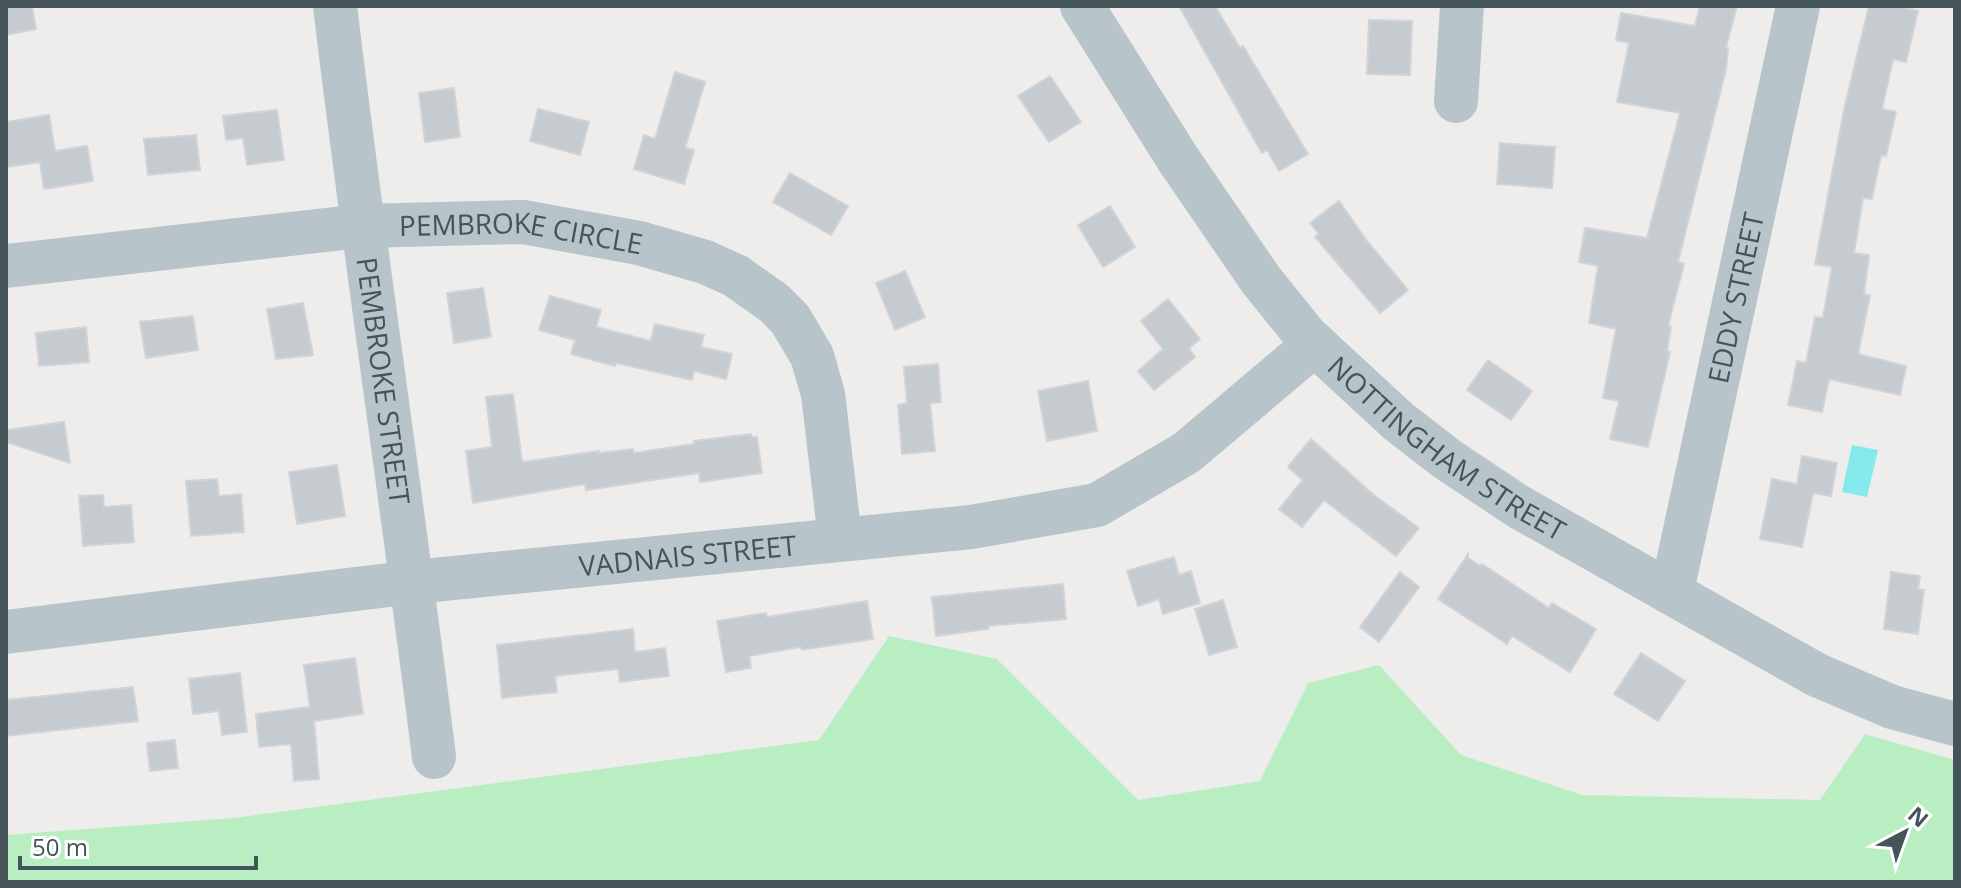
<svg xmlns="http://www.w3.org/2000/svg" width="1961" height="888" font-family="'Open Sans',sans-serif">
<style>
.green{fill:#b9eec3}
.water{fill:#85eaec}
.building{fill:#c6cbcf;stroke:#d0d4d8;stroke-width:2}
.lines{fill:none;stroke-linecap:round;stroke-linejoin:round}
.minor{stroke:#b7c4c9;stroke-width:44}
.labels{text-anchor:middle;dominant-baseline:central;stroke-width:6;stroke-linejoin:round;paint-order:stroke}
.street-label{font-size:28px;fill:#445459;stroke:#fff}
</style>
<rect width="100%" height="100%" fill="#efecec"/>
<!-- green -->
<path class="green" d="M889 636 997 659 1138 800 1260 781 1308 683 1379 665 1461 755 1582 795 1820 800 1865 734 1955 760V882H6V835L234 818 819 740Z"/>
<!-- water -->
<path class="water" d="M1852 445 1878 450 1867 497 1842 492Z"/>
<!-- building -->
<g class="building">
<path d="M6 6H32L36 29 6 35Z"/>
<path d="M1179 6H1215L1240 48 1243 46 1308 154 1279 171 1267 150 1262 153Z"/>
<path d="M1700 6H1737L1726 47 1728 48 1726 69 1678 262 1684 264 1668 326 1671 327 1667 351 1670 352 1648 447 1610 439 1619 401 1603 398 1616 329 1589 323 1598 266 1579 262 1585 228 1647 238 1680 113 1617 102 1629 43 1616 40 1621 13 1695 26Z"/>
<path d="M1869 6H1897L1918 11 1906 62 1893 59 1882 109 1896 112 1886 156 1881 155 1872 199 1863 198 1854 253 1869 255 1864 294 1870 296 1858 354 1906 366 1900 395 1829 379 1822 412 1788 405 1797 361 1806 363 1815 317 1823 318 1832 267 1815 264 1845 105Z"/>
<path d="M1369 20 1412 21 1410 75 1367 74Z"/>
<path d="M675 72 705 82 685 148 694 150 684 184 634 169 644 135 655 139Z"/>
<path d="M1050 76 1081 122 1049 142 1018 96Z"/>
<path d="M454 88 460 137 425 142 419 93Z"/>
<path d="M538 109 589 122 580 155 530 141Z"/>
<path d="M277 110 284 160 247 165 243 138 226 140 223 116Z"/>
<path d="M49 115 55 151 87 146 93 181 44 189 40 162 6 167V122Z"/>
<path d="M196 135 200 170 148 175 144 139Z"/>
<path d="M1500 143 1555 147 1552 188 1497 184Z"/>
<path d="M790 173 848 206 831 235 773 202Z"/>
<path d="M1339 201 1367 241 1408 290 1380 313 1315 237 1319 234 1310 223Z"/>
<path d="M1110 206 1135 247 1103 267 1078 225Z"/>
<path d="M905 271 925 317 895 330 876 283Z"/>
<path d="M483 288 491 337 454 343 447 293Z"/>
<path d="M550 296 601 310 596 327 651 341 655 324 704 335 701 347 732 354 726 379 694 371 692 380 616 363 615 366 571 354 575 340 539 330Z"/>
<path d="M1168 299 1200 339 1189 348 1195 357 1154 390 1138 371 1163 349 1141 321Z"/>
<path d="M303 303 313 355 276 359 267 309Z"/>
<path d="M193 316 198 350 146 358 140 322Z"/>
<path d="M86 327 89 362 39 366 36 333Z"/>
<path d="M1488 360 1532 391 1511 420 1467 390Z"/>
<path d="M938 364 941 402 930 403 935 451 902 454 898 405 907 403 904 367Z"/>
<path d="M1088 381 1097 431 1047 441 1038 391Z"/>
<path d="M513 394 522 462 599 451V453L633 449 634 453 694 444V441L751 434 752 437H757L762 473 700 482 699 473 586 490 585 484 473 503 466 451 492 447 486 397Z"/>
<path d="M64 422 70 463 6 442V430Z"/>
<path d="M1311 439 1375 496 1419 528 1396 556 1324 500 1302 527 1279 509 1303 480 1288 467Z"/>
<path d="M1802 456 1837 463 1831 496 1813 493 1802 547 1760 539 1772 479 1797 484Z"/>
<path d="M337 465 345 516 297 524 289 472Z"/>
<path d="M217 479 219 496 241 494 244 532 191 536 186 481Z"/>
<path d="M103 495 104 507 131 505 134 542 83 546 79 496Z"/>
<path d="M1468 554V558L1480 566 1482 564 1549 608 1552 603 1596 629 1570 672 1512 636 1507 644 1438 599Z"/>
<path d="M1174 557 1179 575 1191 571 1200 603 1163 614 1159 599 1138 606 1127 571Z"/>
<path d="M1400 572 1419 587 1379 642 1360 627Z"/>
<path d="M1891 572 1920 576 1918 589 1924 590 1918 634 1884 629Z"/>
<path d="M1063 584 1066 619 988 626V629L936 636 932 597Z"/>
<path d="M1223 600 1237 647 1209 655 1195 609Z"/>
<path d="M867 601 873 639 802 650 801 647 749 656 751 668 726 672 717 621 766 613 767 617Z"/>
<path d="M633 629 635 652 665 648 669 676 620 682 618 669 555 676 557 692 502 698 497 645Z"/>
<path d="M1641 653 1685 681 1658 721 1614 694Z"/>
<path d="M355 658 363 714 314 721 319 779 294 781 291 744 259 747 256 714 310 707 304 665Z"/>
<path d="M240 673 247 732 222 735 219 711 193 714 189 679Z"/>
<path d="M133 687 138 721 6 736V700Z"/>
<path d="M175 740 178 768 150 771 147 743Z"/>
</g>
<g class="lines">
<!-- minor -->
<g class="minor">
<path id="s1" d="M335 6C365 257 403 506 434 757"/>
<path id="s2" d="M1082 6 1178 159 1261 280 1307 337 1398 421 1447 459 1519 507 1817 675 1892 707 1955 724"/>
<path d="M1456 101 1462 6"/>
<path id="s3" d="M6 266 361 226 523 222 639 243 705 262 736 276 774 303 790 319 812 356 823 394 840 538"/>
<path id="s4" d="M1672 591 1798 6"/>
<path id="s5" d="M6 632 413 582 971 527 1097 505 1186 453 1315 344"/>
</g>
</g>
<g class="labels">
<!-- street labels -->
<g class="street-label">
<text stroke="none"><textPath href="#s3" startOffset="518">PEMBROKE CIRCLE</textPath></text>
<text stroke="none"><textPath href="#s4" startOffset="300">EDDY STREET</textPath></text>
<text stroke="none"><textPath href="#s1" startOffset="378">PEMBROKE STREET</textPath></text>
<text stroke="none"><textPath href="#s2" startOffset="580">NOTTINGHAM STREET</textPath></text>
<text stroke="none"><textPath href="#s5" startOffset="686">VADNAIS STREET</textPath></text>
</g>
</g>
<!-- border -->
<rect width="1961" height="888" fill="none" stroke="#445459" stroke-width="16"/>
<!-- north arrow -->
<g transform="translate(1905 832) rotate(41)" stroke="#ffffff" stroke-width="6" paint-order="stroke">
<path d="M0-6L14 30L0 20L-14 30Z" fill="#445459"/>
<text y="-12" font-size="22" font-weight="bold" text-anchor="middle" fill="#445459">N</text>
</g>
<!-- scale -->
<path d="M20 856v12h236v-12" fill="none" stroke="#445459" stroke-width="4"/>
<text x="32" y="856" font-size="24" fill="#445459" stroke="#ffffff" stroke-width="6" paint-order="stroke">50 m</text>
</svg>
